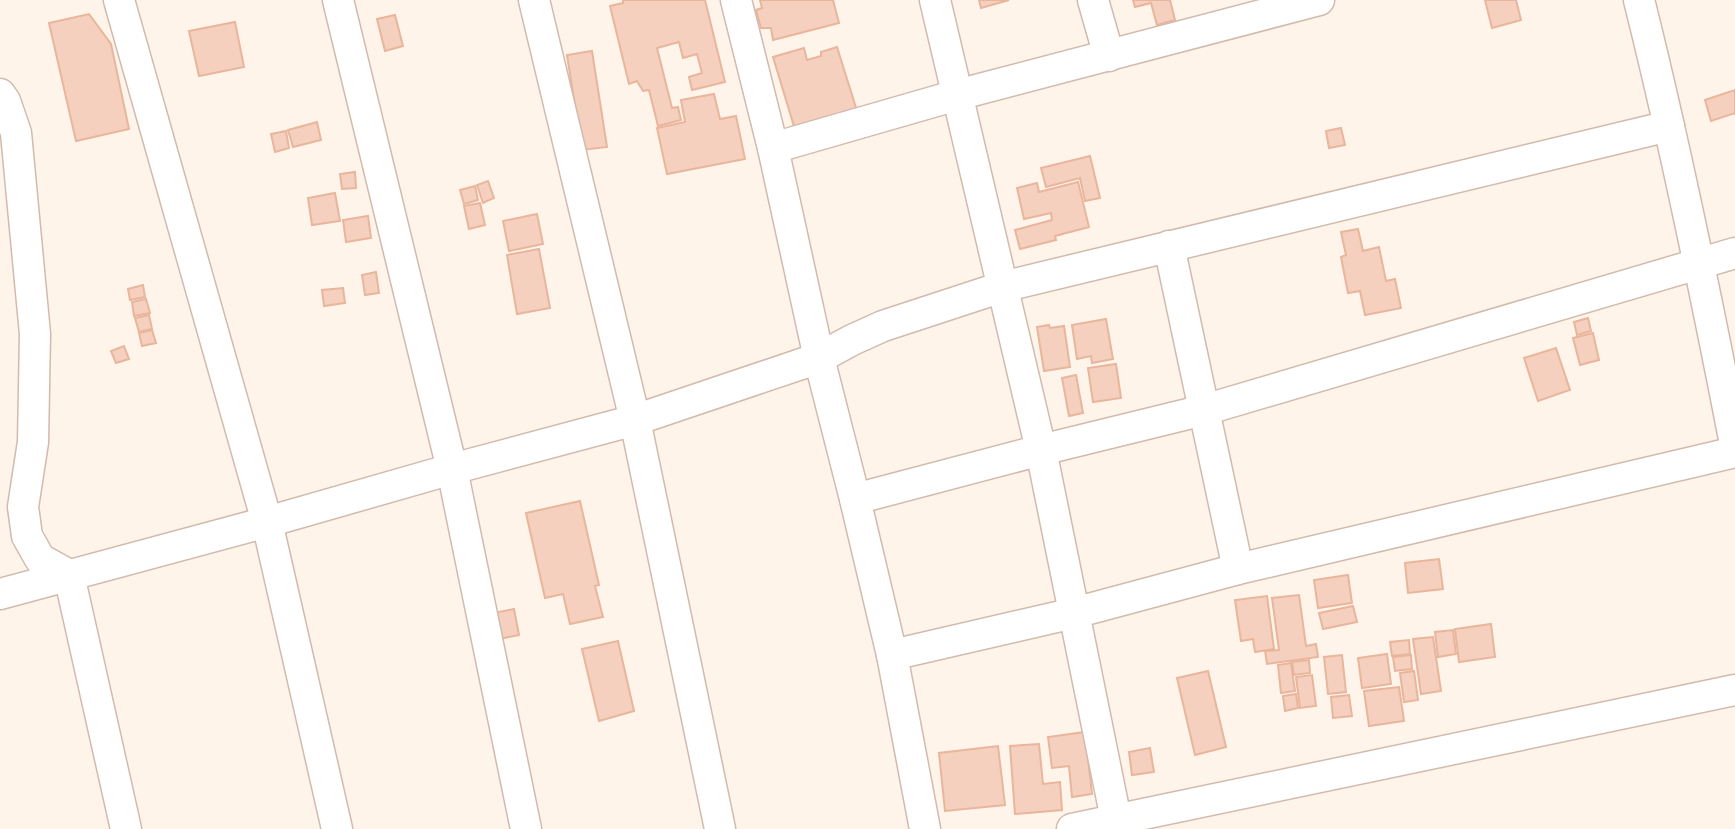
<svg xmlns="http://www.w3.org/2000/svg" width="1735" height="829" font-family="Manrope,sans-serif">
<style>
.building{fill:#f5d0be;stroke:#e9b59d;stroke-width:2}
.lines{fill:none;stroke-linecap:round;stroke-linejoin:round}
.minor-casing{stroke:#d2baad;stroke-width:33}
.minor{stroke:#fff;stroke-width:30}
</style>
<rect width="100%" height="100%" fill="#fef4e9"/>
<!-- building -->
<g class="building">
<path d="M623 0H705L725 82 692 90 689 77 702 73 697 54 683 58 679 42 657 48 672 108 678 107 681 120 658 126 649 90 643 91 637 81 629 84 610 6 623 3Z"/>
<path d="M760 0H833L839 23 773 40 771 28H761L756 10 762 8Z"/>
<path d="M979 0H1009L981 8Z"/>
<path d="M1133 0H1170L1175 20 1157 25 1151 3 1135 7Z"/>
<path d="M1485 0H1516L1521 20 1492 28Z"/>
<path d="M89 14 111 44 129 129 76 141 49 23Z"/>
<path d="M395 15 403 46 385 51 377 19Z"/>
<path d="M235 22 244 67 199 76 189 31Z"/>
<path d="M837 47 858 114 796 133 773 57 804 48 807 60 821 56V52Z"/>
<path d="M592 51 607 147 582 150 567 55Z"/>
<path d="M1735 90V115V113L1711 121 1705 100Z"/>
<path d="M714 94 720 119 736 116 745 159 667 174 657 128 685 122 681 100Z"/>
<path d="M317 122 321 140 293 147 288 130Z"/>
<path d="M1341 128 1345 145 1329 148 1326 131Z"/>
<path d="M286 131 289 148 275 152 271 134Z"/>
<path d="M1090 156 1100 198 1085 201 1080 178 1046 187 1041 168Z"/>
<path d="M355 172 356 188 342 189 340 174Z"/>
<path d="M488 181 494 198 483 203 477 185Z"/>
<path d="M1078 182 1089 227 1055 236 1056 240 1020 249 1015 230 1052 220 1051 213 1024 219 1017 188 1037 183 1039 192Z"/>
<path d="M475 186 478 200 464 204 460 190Z"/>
<path d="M335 193 340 221 312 225 308 198Z"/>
<path d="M480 203 485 225 469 229 464 206Z"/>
<path d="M537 214 543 244 509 251 503 221Z"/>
<path d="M368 216 371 238 346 242 343 220Z"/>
<path d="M1358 229 1363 251 1379 247 1386 281 1395 279 1401 308 1365 315 1360 291 1348 293 1341 257 1346 255 1341 232Z"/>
<path d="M539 249 550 308 517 314 507 255Z"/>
<path d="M376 272 379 293 365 295 362 275Z"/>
<path d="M143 285 145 297 130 300 128 289Z"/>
<path d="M343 288 345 303 324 306 322 290Z"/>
<path d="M146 299 150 313 134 316 132 302Z"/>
<path d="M149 315 152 329 139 332 135 318Z"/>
<path d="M1588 318 1591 331 1577 335 1574 322Z"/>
<path d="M1106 319 1113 359 1092 363 1091 356 1077 359 1072 325Z"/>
<path d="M1049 325 1050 328 1064 326 1070 367 1044 371 1037 327Z"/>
<path d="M152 330 156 343 142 346 139 333Z"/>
<path d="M1593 333 1599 360 1580 365 1573 338Z"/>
<path d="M124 346 129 359 116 363 111 351Z"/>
<path d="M1556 348 1570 390 1538 401 1524 358Z"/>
<path d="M1116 364 1121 398 1093 402 1088 368Z"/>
<path d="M1076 375 1083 413 1069 416 1062 378Z"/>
<path d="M580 501 599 585 595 586 603 617 570 624 563 594 545 598 526 513Z"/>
<path d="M1439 559 1443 589 1408 593 1405 563Z"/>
<path d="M1348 575 1352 603 1318 608 1314 580Z"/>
<path d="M1299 595 1306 646 1316 644 1318 657 1267 664 1265 651 1279 650 1272 598Z"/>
<path d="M1267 596 1274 649 1255 652 1253 639 1241 641 1235 600Z"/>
<path d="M1353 606 1357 622 1323 629 1319 613Z"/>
<path d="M514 609 519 635 499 639 494 613Z"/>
<path d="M1491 624 1495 657 1459 662 1455 629Z"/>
<path d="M1453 630 1456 654 1438 657 1435 632Z"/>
<path d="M1433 637 1441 691 1421 694 1413 639Z"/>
<path d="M1409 640 1410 654 1392 656 1390 642Z"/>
<path d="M618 641 634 711 599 721 582 649Z"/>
<path d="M1387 654 1391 684 1362 688 1358 658Z"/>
<path d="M1342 655 1346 692 1328 694 1324 657Z"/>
<path d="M1411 655 1412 669 1395 671 1393 657Z"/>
<path d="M1309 660 1310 673 1294 675 1292 662Z"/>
<path d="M1291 663 1295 691 1281 693 1278 665Z"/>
<path d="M1208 671 1226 747 1195 755 1177 678Z"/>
<path d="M1414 671 1418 700 1404 702 1400 673Z"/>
<path d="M1312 675 1316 706 1300 708 1296 677Z"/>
<path d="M1399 687 1404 721 1369 726 1364 691Z"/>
<path d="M1296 694 1298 708 1285 711 1283 696Z"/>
<path d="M1349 695 1352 716 1333 718 1331 697Z"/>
<path d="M1085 732 1092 794 1072 797 1069 766 1052 768 1048 737Z"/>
<path d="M1039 744 1043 784 1060 782 1062 810 1015 814 1010 746Z"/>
<path d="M998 746 1005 805 945 811 939 753Z"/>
<path d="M1150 748 1154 772 1132 775 1129 752Z"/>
</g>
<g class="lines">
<!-- minor casing -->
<g class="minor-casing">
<g id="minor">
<path d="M119 0 267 522 337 829"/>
<path d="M338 0 452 469 526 829"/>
<path d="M534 0 635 420 720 829"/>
<path d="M736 0 773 148 819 358 855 499 892 655 925 829"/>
<path d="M935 0 1041 450 1118 829"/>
<path d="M1093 0 1109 56"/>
<path d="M1639 0C1676 147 1706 295 1735 444"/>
<path d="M0 94 5 101 16 133 35 334 33 442 23 507 27 536 40 559 69 575 126 829"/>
<path d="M773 148 957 95 1319 0"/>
<path d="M1169 246 1238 569"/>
<path d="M855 499 1041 450 1204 410 1735 253"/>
<path d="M0 594 267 522 452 469 635 420 819 358 852 340 883 326 1002 287 1669 126"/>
<path d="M892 655 1074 613 1238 569 1735 452"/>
<path d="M1072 829 1735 690"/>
</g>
</g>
<!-- minor -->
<use href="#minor" class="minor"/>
</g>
</svg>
